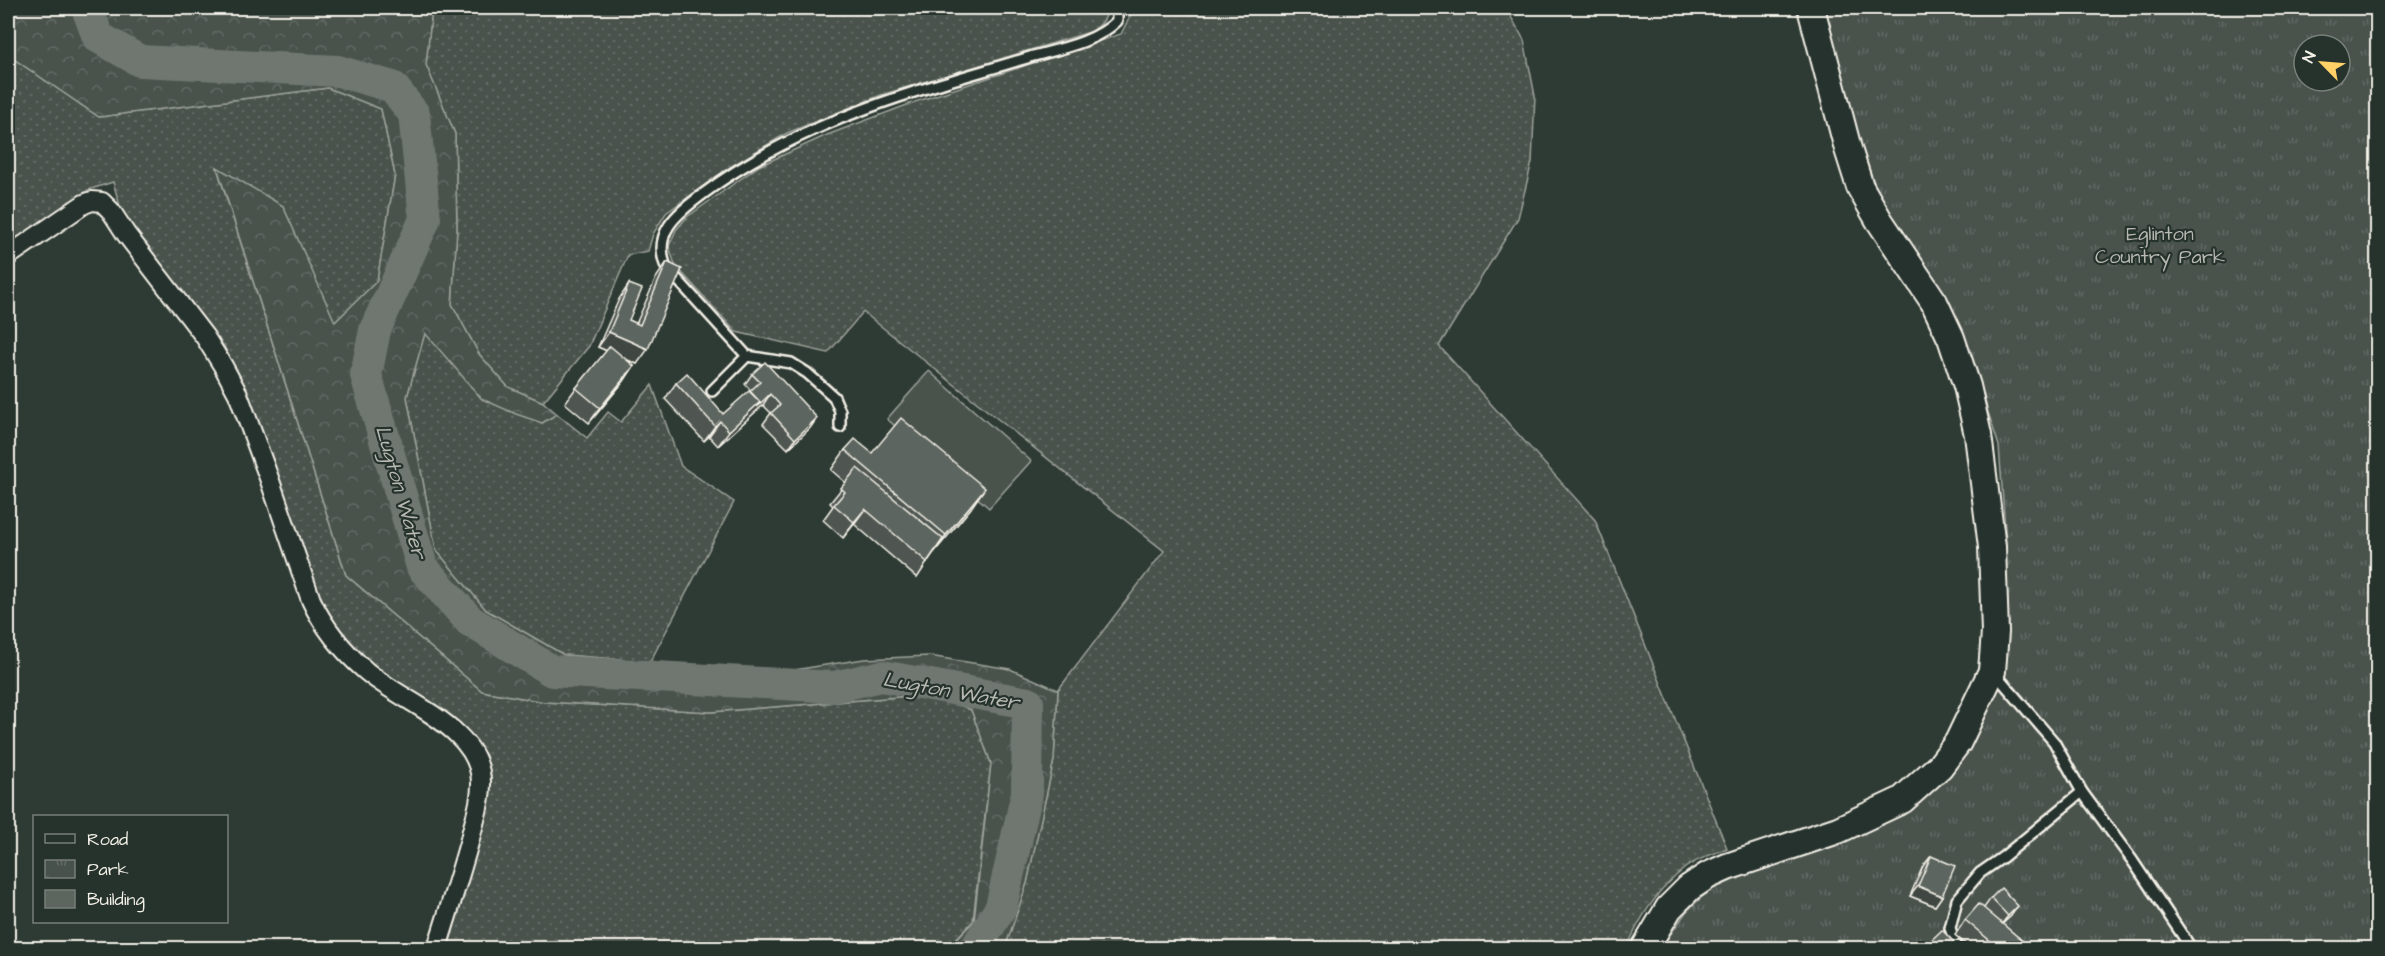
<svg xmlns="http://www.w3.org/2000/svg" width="2385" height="956" font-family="'Architects Daughter',sans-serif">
<defs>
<pattern id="grass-dots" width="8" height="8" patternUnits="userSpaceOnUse" patternTransform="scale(1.5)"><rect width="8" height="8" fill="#48524c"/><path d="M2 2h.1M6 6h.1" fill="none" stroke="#636b66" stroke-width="1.8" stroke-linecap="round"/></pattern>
<pattern id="forest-crowns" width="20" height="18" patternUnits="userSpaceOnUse" patternTransform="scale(1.5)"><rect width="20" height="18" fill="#48524c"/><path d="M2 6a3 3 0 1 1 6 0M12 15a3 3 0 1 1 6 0" fill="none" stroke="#636b66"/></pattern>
<pattern id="park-tufts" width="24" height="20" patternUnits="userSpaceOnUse" patternTransform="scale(1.5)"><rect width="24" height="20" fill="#48524c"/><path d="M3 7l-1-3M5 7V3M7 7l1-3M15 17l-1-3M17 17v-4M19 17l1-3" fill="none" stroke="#636b66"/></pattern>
</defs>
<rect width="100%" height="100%" fill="#2e3b34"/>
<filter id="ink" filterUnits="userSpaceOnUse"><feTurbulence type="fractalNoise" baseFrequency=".0167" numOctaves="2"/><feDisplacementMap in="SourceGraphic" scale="12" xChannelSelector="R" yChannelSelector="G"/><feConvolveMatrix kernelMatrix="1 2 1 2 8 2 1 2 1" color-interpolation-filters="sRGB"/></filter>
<g filter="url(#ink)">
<g fill="url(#grass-dots)" stroke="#9ea29a" stroke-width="1.5">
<path d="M432 8H1107C1108 18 1100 25 1093 31L881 95 787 133 730 167 666 213 653 234 648 251 628 255 589 346 543 402 508 387 479 354 452 304 457 229 455 134 426 65Z"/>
<path d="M1128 8H1506L1524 40 1535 96 1532 162 1518 218 1439 346 1595 520 1727 848C1714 854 1696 859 1685 868 1659 889 1639 918 1627 948H1005L1027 883 1054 760 1058 690 1164 551 863 312 828 353 736 332 675 265 669 246 676 230 687 217 759 166 827 135 915 102 1121 34 1131 14Z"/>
<path d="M8 55 99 117 328 88 381 109 395 175 377 281 334 323 283 206 217 168 346 575 482 691 545 702 711 712 935 694 971 710 991 763 973 921 947 948H446L483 818 491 780 486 755 469 734 442 712 359 655 318 602 249 397 224 346 122 213 113 182 88 190 8 245Z"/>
<path d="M425 332 482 399 542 423 557 414 587 438 608 412 621 422 652 385 681 466 734 502 650 662 564 655 486 610 436 550 407 397Z"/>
</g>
<path fill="url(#forest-crowns)" stroke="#9ea29a" stroke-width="1.5" d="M8 8H432L426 65 455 134 457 229 452 304 479 354 508 387 543 402 557 414 542 423 516 414 482 399 425 333 407 397 436 550 486 610 564 655 781 672 864 659 929 656 1010 669 1058 690 1054 760 1027 883 1005 948H948L974 921 991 763 971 710 935 694 711 712 545 702 482 691 346 575 217 167 283 206 335 322 377 281 395 175 381 109 328 88 99 117 8 55Z"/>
<path fill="url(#park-tufts)" stroke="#9ea29a" stroke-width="1.5" fill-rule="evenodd" d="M1823 8H2377V948H1661L1686 912 1702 897 1727 879 1801 856 1862 833 1921 800 1947 775 1990 705 2007 657 2006 542 1999 446 1970 356 1876 188 1852 119ZM2304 45H2340V81H2304Z"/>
<path fill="#48524c" stroke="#9ea29a" stroke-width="1.5" d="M929 371 1031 461 989 508 887 419Z"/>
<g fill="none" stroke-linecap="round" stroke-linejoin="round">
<path stroke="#6f7770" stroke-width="32" d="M87 8 98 37 140 61 338 71 393 87 414 114 425 219 375 330 366 375 422 567 470 621 552 671 834 687 882 676 1028 703 1027 793 1001 907 976 948"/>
<defs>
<g id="lane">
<path d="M747 356 666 267C652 232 677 214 703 194 772 142 852 111 933 86 965 76 998 67 1030 57 1059 49 1095 43 1117 21V8"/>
<path d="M712 391 747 356 791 363 807 373 834 397 840 411V427"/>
<path d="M1994 672 2054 742 2082 792 2132 860 2191 948"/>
<path d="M1957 948 1950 928 1957 900 1980 873 2003 857 2082 792"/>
</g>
<path id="street" d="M8 256 84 204 92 201 102 202 111 211 126 234 205 337 223 366 238 394 269 478 311 600C324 628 343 651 366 671 403 703 483 728 481 785 481 804 474 821 470 839 460 876 448 912 437 948"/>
<path id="secondary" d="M1645 948 1669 908 1689 888 1707 876 1727 867 1838 830 1902 800 1940 766 1958 742 1992 671 1995 632 1992 547 1978 435 1967 386 1951 338 1934 302 1879 220 1860 187 1848 149 1811 8"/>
</defs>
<use href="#lane" stroke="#f4f1e8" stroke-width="14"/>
<use href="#street" stroke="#f4f1e8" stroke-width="22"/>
<use href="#secondary" stroke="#f4f1e8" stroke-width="30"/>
<path stroke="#f4f1e8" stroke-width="3" stroke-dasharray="6 4.5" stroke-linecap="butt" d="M8 815 9 817"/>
<use href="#lane" stroke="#26332d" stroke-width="9"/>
<use href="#street" stroke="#26332d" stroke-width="18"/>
<use href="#secondary" stroke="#26332d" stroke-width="26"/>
</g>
<g fill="#4f5751" stroke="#f4f1e8" stroke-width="1.5">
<path d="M667 262 637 364 625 359 634 366 624 381 589 423 565 403 576 388 607 351 598 347 619 299 629 284V320L636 324 656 278Z"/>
<path d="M752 374 817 418 810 428 788 449 763 424 771 413 763 405 718 446 709 436 704 441 665 399 676 383 723 414 751 391 745 384Z"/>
<path d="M845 450 971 508 934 552 917 578 854 524 843 538 823 520 833 506 830 503 846 483 831 470Z"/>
<path d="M1931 856 1942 896 1935 906 1910 896 1923 866Z"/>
<path d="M1991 898 2011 916 2002 924 2031 948H1970L1955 935 1965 920 1984 908Z"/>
</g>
<g fill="#404742" stroke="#f4f1e8" stroke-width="1.5">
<path d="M609 332 648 349 637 364 598 347Z"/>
<path d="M634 366 624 381 589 423 600 408Z"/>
<path d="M770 394 763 405 718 446 729 431 760 402Z"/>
<path d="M817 418 810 428 788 449 795 439Z"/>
<path d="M720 421 709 436 704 441 715 426Z"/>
<path d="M985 488 971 508 932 555 946 535Z"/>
<path d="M865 509 854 524 843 538 854 522Z"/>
<path d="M1918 886 1942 896 1935 906 1910 896Z"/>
<path d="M2018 906 2011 916 2000 926 2008 916Z"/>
</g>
<g fill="#5c655e" stroke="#f4f1e8" stroke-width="1.5">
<path d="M667 262 682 269 648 349 609 332 629 284 642 289 629 320 640 325Z"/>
<path d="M610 346 634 366 600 408 576 388Z"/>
<path d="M765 362 817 418 795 439 771 413 780 405 770 394 757 407 760 402 750 391 760 382 752 374Z"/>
<path d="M687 373 723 414 749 391 760 402 729 431 720 421 715 426 676 383Z"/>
<path d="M901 418 985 488 946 535 845 450 855 439 872 453Z"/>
<path d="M857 468 943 539 927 562 865 509 854 522 834 505 845 492 841 488Z"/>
<path d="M1931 856 1955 866 1942 896 1918 886Z"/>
<path d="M2001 888 2018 906 2008 916 1991 898Z"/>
<path d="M1979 904 2031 948H1999L1965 920Z"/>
<path d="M1942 930 1954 942 1948 948H1923Z"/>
</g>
</g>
<g text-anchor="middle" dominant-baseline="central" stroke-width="4.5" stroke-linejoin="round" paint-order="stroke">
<g font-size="20" fill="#b8b9b1" stroke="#26332d">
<text x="2160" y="234">Eglinton<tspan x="2160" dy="23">Country Park</tspan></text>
</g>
<g font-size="21" font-style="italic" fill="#b8bab2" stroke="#26332d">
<text transform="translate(401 492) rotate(74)">Lugton Water</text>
<text transform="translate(951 691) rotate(10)">Lugton Water</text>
</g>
</g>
<rect width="2385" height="956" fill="none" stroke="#26332d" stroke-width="30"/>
<rect x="15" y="15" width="2355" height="926" fill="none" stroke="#f4f1e8" stroke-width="2" filter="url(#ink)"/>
<rect x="33" y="815" width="195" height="108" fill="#26332d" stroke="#787f78" stroke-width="1.5"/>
<rect x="45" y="834" width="30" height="9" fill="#26332d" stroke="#787f78" stroke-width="1.5"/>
<text x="87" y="845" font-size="18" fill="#f4f1e8">Road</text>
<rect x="45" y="860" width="30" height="18" fill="url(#park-tufts)" stroke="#787f78" stroke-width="1.5"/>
<text x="87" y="875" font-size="18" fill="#f4f1e8">Park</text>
<rect x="45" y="890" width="30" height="18" fill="#5c655e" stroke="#787f78" stroke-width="1.5"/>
<text x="87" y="905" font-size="18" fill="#f4f1e8">Building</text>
<g transform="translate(2322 63) rotate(295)"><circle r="28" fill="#26332d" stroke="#787f78" stroke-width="1.5"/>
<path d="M0-4.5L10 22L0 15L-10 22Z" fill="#ffd166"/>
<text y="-9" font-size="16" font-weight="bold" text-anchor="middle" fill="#f4f1e8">N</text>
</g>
</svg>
